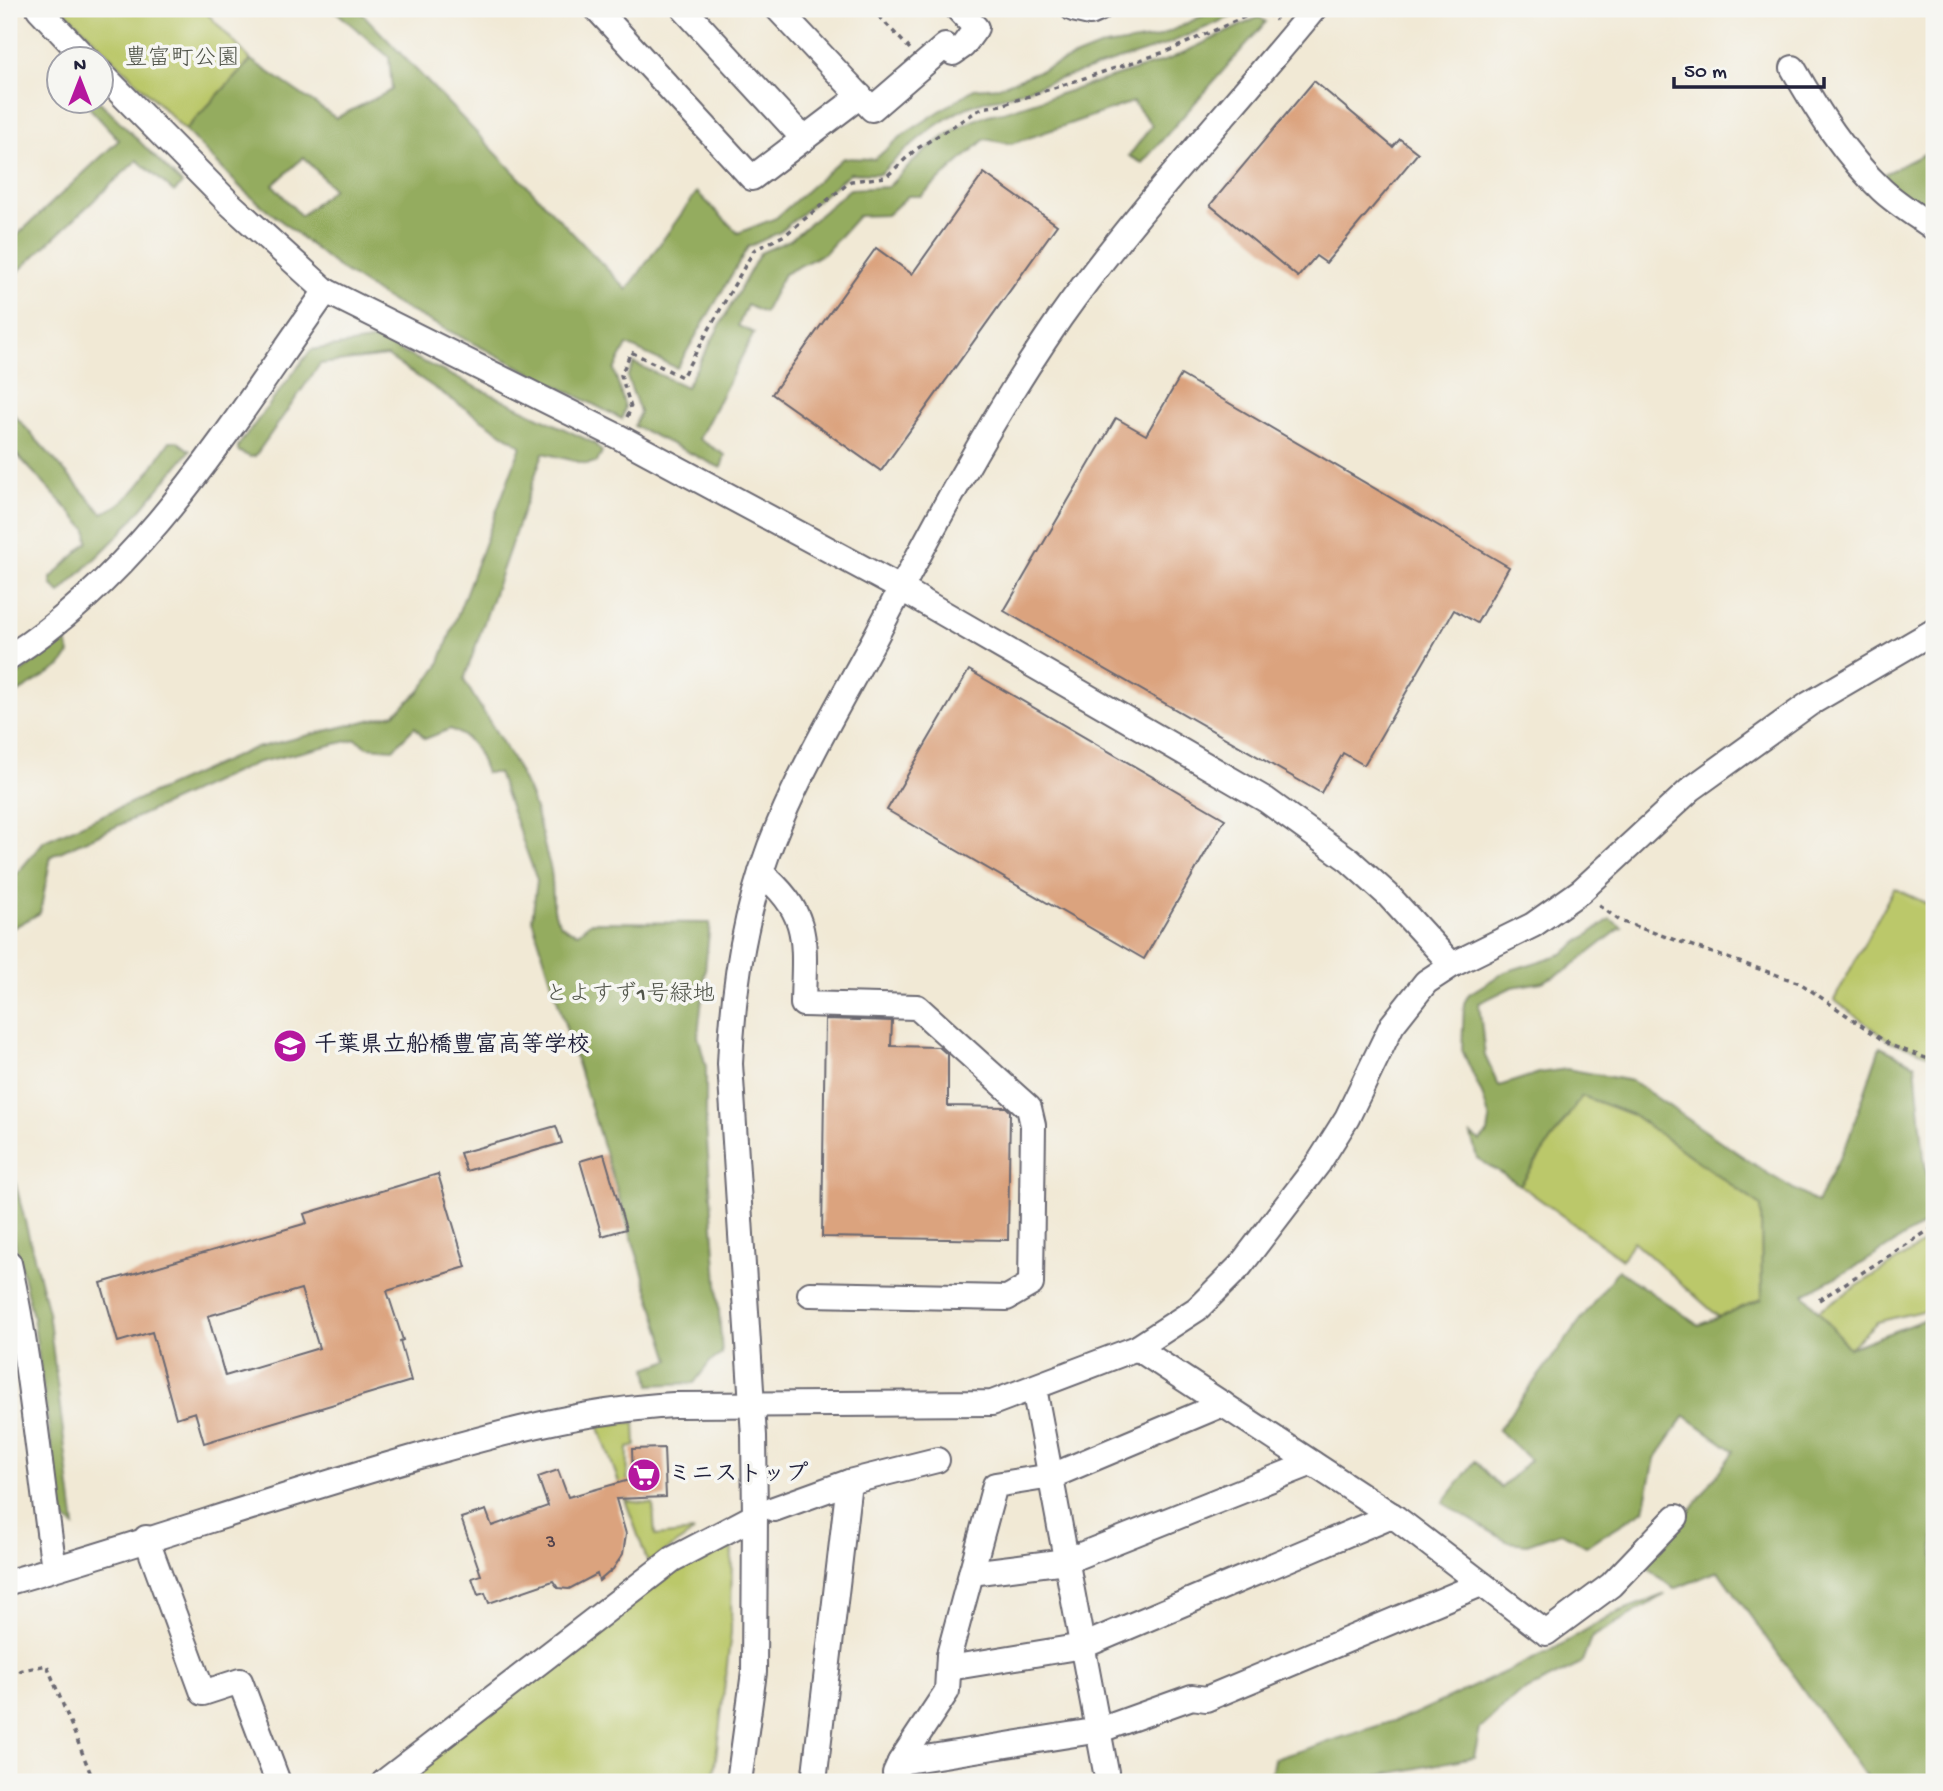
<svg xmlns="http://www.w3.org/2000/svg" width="1943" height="1791" font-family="'Gochi Hand','Klee One',sans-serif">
<rect width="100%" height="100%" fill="#f6f6f2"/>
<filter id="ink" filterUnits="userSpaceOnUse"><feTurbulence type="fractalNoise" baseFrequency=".0143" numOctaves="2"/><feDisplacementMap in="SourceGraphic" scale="14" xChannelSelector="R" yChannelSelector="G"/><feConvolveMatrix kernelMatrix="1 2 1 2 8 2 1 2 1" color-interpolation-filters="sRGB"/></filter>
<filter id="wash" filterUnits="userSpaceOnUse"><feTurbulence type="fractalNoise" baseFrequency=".00686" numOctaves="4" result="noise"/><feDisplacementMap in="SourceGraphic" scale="28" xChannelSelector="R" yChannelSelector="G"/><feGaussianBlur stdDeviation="1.57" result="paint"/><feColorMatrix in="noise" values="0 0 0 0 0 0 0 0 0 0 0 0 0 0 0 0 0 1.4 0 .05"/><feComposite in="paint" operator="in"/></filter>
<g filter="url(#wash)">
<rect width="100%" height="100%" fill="#f1e9d5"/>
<g fill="#bbc86a" stroke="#6e7552" stroke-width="2">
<path d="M63 9H203L251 60 185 130Z"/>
<path d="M1894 888 1934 907V1056L1890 1041 1834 1000Z"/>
<path d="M1582 1096 1633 1115 1761 1206 1762 1299 1719 1317 1633 1241 1622 1259 1520 1185Z"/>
<path d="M1934 1237V1308L1877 1322 1849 1348 1818 1311Z"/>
<path d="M635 1422 636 1446 628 1448 627 1501 653 1504 655 1536 694 1532 648 1563 598 1425Z"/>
<path d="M732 1539 731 1632 713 1782H417L410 1772 677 1568Z"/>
</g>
<g fill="#94ac5e" stroke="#5b674c" stroke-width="2" fill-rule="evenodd">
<path d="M333 9H358L627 290 697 192 738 233 776 218 843 158 875 159 903 135 974 89 999 87 1099 47 1156 38 1217 9H1249L1165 45 1000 98C955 103 912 143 880 174L850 173 780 232 748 247 677 368 627 345 614 370 625 407 622 419 390 301 339 268 243 190 185 130 251 60 336 118 392 90 389 57ZM304 157 333 189 301 216 273 185Z"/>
<path d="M1259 17 1266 22 1142 163 1129 156 1152 125 1133 102 1011 144 985 139 921 196H908L887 215 858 216 825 253 784 274 764 313 747 305 738 326 754 333 699 439 725 455 721 468 634 426 640 412 627 377 634 363 686 387 760 253 790 240 850 189 888 187C918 155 958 118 1003 112L1170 59Z"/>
<path d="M84 102H100L182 184 174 192 137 160 9 280V243L119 140Z"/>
<path d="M1934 149V223L1876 178Z"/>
<path d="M377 340 594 443 602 452 597 462 587 464 543 453 464 680C484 715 510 750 527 788 538 811 542 841 550 866 557 893 543 925 578 933L591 922 710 923 698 1036 706 1067V1126L722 1354 710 1362 694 1383 650 1385 647 1368 670 1360 532 919 537 880 498 773H486C478 751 473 738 450 729L425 739 415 727 393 749 367 747 356 739 256 763 51 856 40 913 9 930V883L44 841 252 749 394 714 419 692 438 667 521 446 387 356 320 364 255 456 250 457 238 451V446L311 350Z"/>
<path d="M9 409 102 513C133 503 152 466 170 441H177L190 451 121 533 60 593 51 584V578L88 542 87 530 9 446Z"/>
<path d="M65 639 70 653 61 666 9 698V681Z"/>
<path d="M1610 919 1622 927 1567 970 1542 982 1512 987 1479 1003 1485 1056 1499 1086 1539 1073 1567 1069 1632 1081 1767 1173 1817 1203 1849 1138 1880 1047 1915 1064 1924 1157 1934 1218 1863 1263 1804 1294 1849 1348 1934 1316V1782H1870L1718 1571 1674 1589 1643 1564 1679 1526 1734 1451 1685 1416 1655 1459 1644 1510 1586 1546 1561 1532 1527 1544 1508 1542 1443 1503 1475 1461 1501 1488 1530 1460 1498 1430 1618 1270 1699 1325 1762 1299 1761 1206 1633 1115 1582 1096 1520 1185 1477 1158 1471 1135 1480 1141 1488 1133 1490 1120 1482 1094 1462 1050 1464 1003 1469 994 1505 972 1562 954Z"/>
<path d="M9 1158 48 1312 75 1527 61 1516 33 1317 9 1218Z"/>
<path d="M1666 1594 1591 1638 1581 1664 1517 1695 1480 1729 1474 1757 1366 1778 1362 1782H1261L1270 1779 1274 1759 1412 1715 1550 1651 1613 1614Z"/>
</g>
<g id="blocks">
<g fill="#dba37e" fill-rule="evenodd">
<path d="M1314 81 1393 147 1400 139 1418 153 1326 263 1316 256 1298 277 1210 205Z"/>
<path d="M984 173 1057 225 881 471 772 394 876 248 912 274Z"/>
<path d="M1181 375 1509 567 1477 623 1454 610 1364 765 1343 753 1321 793 1004 611 1116 418 1146 435Z"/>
<path d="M969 670 1225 819 1144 959 887 810Z"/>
<path d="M825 1019 892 1021 891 1046 939 1047 948 1055V1106L1006 1107 1010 1111 1008 1240 822 1237Z"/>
<path d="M556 1126 562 1143 466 1171 460 1153Z"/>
<path d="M604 1154 626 1229 602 1236 580 1161Z"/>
<path d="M438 1174 466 1267 387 1291 403 1340 400 1341 411 1381 204 1443 195 1412 176 1418 152 1332 118 1342 101 1283 307 1223 304 1214ZM301 1289 319 1348 225 1376 208 1316Z"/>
<path d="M664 1448 666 1497 616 1499 626 1534 623 1554 613 1569 599 1581 597 1574 569 1589 558 1588 553 1581 489 1603 485 1593 478 1595 472 1578 481 1575 461 1518 486 1510 492 1526 548 1506 538 1477 558 1470 568 1497 633 1479 632 1449Z"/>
</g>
</g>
</g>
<g filter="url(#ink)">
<use href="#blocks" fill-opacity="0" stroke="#6a6871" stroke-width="2"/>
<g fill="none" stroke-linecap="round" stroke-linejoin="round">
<defs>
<g id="minor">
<path d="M39 9 87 60"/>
<path d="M597 9 752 178 860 96"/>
<path d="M684 9 804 139"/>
<path d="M778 9 872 109 945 46 953 53 963 46 976 28 958 9"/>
<path d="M1073 9 1090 13 1099 9"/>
<path d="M1793 68C1818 112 1845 155 1882 190 1897 204 1917 216 1934 228"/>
<path d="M102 74 229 203 326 291 619 437 900 588 1266 800 1349 860 1388 895 1452 965"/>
<path d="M9 657C146 570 234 420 326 291"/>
<path d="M761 873C812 914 804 944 803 1004L917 1007 1029 1108 1033 1125 1031 1284 1007 1298 810 1294"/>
<path d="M9 1263C31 1364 39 1466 54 1568"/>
<path d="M1137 1348 1396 1518 1546 1633 1611 1585 1676 1517"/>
<path d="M1034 1388 1106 1772"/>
<path d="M774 1509 849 1482 937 1460"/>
<path d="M146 1538 203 1693 240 1681 278 1782"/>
<path d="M971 1573 1066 1561 1312 1463"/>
<path d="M9 1582C143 1544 275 1497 409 1459 497 1434 582 1410 674 1405L992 1403 1137 1348 1197 1309 1240 1266 1318 1164 1347 1118 1392 1025 1426 982 1452 965 1533 925 1581 891 1691 789 1809 704 1934 631"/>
<path d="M949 1668 1083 1646 1392 1515"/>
<path d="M900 1762 1100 1730 1192 1697 1206 1699 1481 1584"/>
<path d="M384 1782 673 1559 755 1516"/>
<path d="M739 1782 754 1672 755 1516 754 1436 730 1064C733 982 746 900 779 824 806 760 842 699 875 638 932 529 990 419 1060 318 1137 209 1230 112 1314 9"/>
<path d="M814 1782 849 1482"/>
<path d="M896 1782 895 1773 900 1762 947 1691 949 1655 995 1485 1052 1476 1223 1404"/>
</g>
</defs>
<use href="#minor" stroke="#6a6871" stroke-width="28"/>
<g stroke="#6a6871" stroke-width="3.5" stroke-dasharray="5 5" stroke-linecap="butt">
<path d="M872 9 911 50"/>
<path d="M627 417 631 408 621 375 631 352 682 377 754 250 785 235 851 181 886 177 915 150 982 108 1001 105 1168 51 1262 9 1276 20"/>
<path d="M1599 905 1620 921 1800 983 1890 1045 1934 1061"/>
<path d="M1819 1300 1934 1227"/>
<path d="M9 1673 47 1665 94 1782"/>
</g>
<use href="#minor" stroke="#fff" stroke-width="24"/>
</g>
</g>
<defs>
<symbol id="school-disc" viewBox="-11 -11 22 22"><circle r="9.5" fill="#b5179e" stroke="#f6f6f2"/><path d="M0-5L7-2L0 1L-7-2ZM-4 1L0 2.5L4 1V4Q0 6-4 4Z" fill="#fff"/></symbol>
<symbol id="supermarket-disc" viewBox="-11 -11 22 22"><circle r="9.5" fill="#b5179e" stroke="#f6f6f2"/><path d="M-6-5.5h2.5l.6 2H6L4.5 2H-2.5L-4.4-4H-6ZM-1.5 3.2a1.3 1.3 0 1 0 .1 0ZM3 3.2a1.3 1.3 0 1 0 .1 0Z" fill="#fff"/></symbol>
</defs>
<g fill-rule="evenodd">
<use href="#school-disc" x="271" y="1027" width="38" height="38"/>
<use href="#supermarket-disc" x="625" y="1456" width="38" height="38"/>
</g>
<g text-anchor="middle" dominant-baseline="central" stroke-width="7" stroke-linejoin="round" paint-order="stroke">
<g font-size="19" fill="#50424c">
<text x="551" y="1543">3</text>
</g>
<g font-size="23" fill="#505449" stroke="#f6f6f2">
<text x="182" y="59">豊富町公園</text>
<text x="630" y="995">とよすず1号緑地</text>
</g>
<g font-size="23" font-weight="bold" fill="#22223b" stroke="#f6f6f2" text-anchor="start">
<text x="314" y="1046">千葉県立船橋豊富高等学校</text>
<text x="668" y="1475">ミニストップ</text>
</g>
</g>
<rect width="1943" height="1791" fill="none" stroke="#f6f6f2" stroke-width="35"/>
<g transform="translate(80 80)"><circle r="33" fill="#f6f6f2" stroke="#a1a1a9" stroke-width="2"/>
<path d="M0-5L12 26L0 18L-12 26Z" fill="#b5179e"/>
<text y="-10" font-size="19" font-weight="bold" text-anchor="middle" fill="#22223b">N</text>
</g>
<path d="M1674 77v10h150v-10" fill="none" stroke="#22223b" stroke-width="3.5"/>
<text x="1684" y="77" font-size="21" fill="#22223b" stroke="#f6f6f2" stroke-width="5" paint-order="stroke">50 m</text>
</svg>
